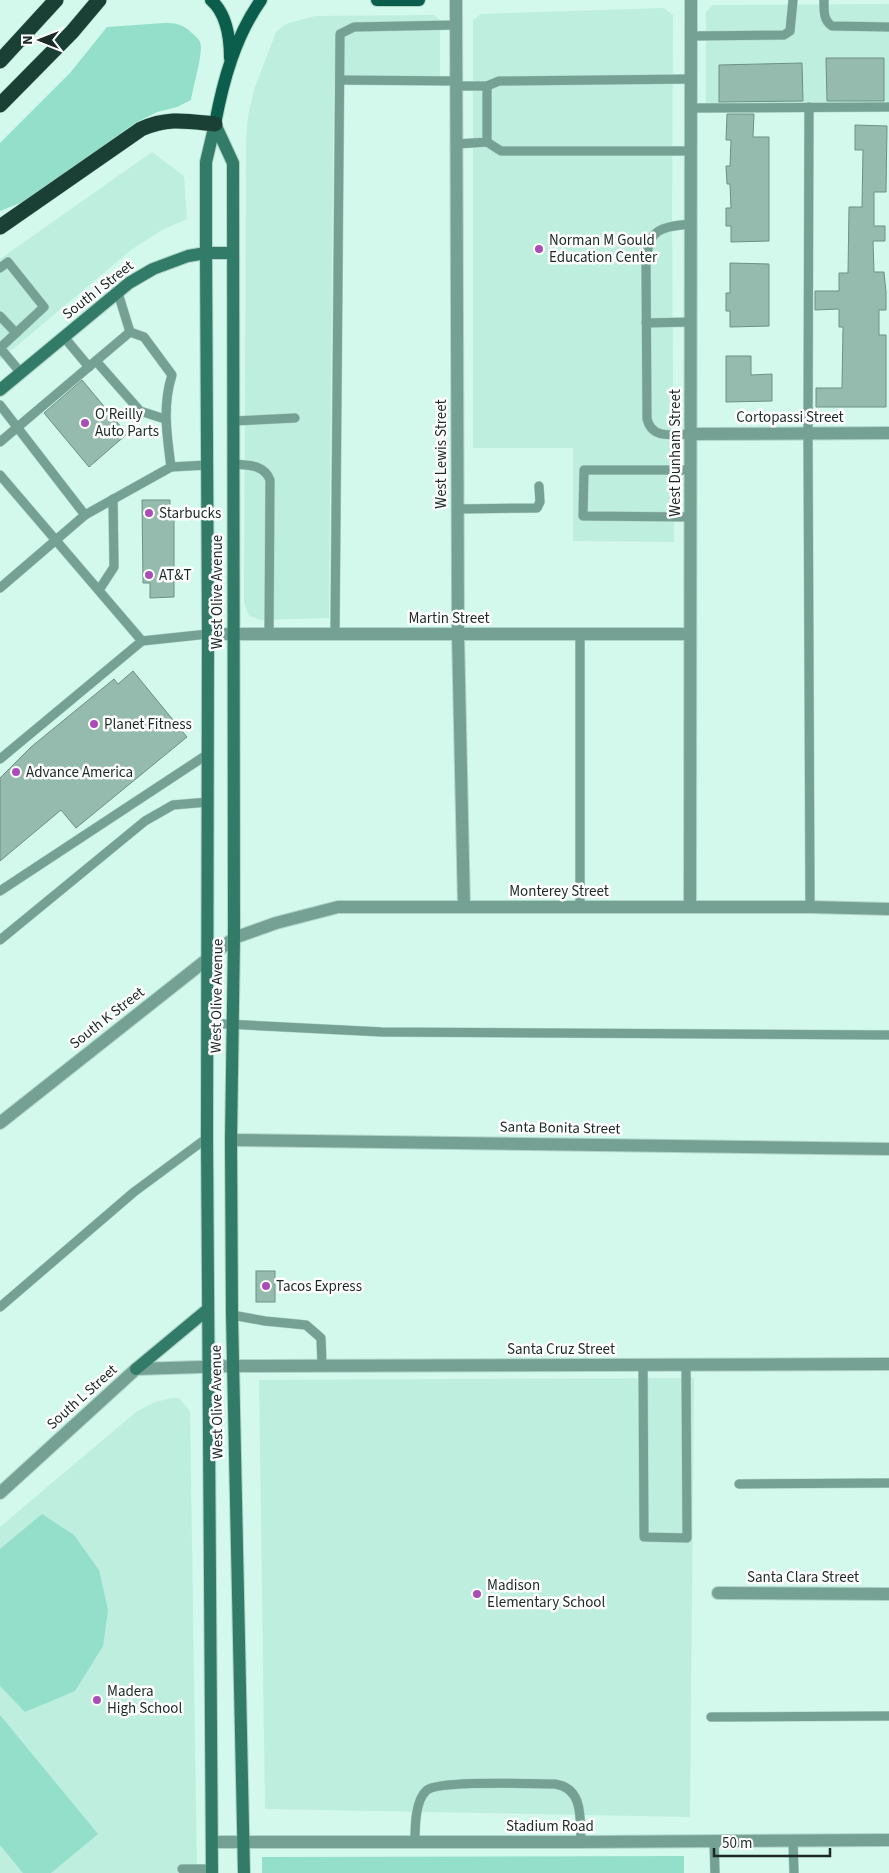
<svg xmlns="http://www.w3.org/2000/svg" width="889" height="1873" font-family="'Source Sans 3',sans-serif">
<rect width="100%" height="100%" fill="#d2f9ec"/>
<g fill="#beeede">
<path d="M889 4V103H706V12L713 5Z"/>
<path d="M664 8 673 15 672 217 674 542 573 541V448H473V20L481 14Z"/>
<path d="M434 15 440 20V76L334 77 329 618 261 620 249 616 244 603 246 140 248 116 254 90 276 32 286 24 315 16Z"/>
<path d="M152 152 184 176 187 219 162 230 131 250 0 360V259Z"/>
<path d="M694 1378 690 1817 265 1809 259 1380Z"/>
<path d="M172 1398H179L190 1411 197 1873H0V1527L136 1412 155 1402Z"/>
</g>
<g fill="#93dfc9">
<path d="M164 23C176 23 183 24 192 33 194 35 199 39 200 42 204 51 193 87 191 100L177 107 157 112 135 123 28 200 0 211V143L70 73 107 27Z"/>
<path d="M42 1514 74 1535 99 1570 108 1610 103 1646 75 1691 25 1712 0 1686V1549Z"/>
<path d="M0 1715 98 1834 51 1873H23L0 1845Z"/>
<path d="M684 1856V1873H262V1857Z"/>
</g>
<g fill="#95bbaf" stroke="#6c9085">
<path d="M826 58H884V101H827Z"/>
<path d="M802 63 803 101 719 102V65Z"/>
<path d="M727 114H754L753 137H769V241L731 242V226H726V208H731L730 184H727L726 166H730L731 140H726Z"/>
<path d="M855 125 887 126 886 192H874V226H885V241H873L874 272H884L886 292V310H879V335H886V407H816V388H842L843 327H839V309L815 310V291H839V273H848L849 207H862L863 150H855Z"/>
<path d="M730 263 769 264V326L730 327V311H726V293H730Z"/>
<path d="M726 356H751V375L772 374V401L726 402Z"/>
<path d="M82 380 127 434 89 467 44 413Z"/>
<path d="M142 500H170V517H174V597L150 598V583H143Z"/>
<path d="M133 671 187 737 76 828 61 810 0 861V778L31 747 114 679 118 684Z"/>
<rect x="256" y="1271" width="19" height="31"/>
</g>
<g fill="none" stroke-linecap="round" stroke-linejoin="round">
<defs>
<g id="lane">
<path d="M824 0C824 10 823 20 832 26L889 27"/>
<path d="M691 36 784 35 790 31 793 0"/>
<path d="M340 80 457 81"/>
<path d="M457 86H487V142L457 144"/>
<path d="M487 86 499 81 691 79"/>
<path d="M809 107 808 433 810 907"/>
<path d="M691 108 889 107"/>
<path d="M487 142 501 151H691"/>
<path d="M0 268 8 262 44 307 0 348"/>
<path d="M118 293 130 332"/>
<path d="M0 316 16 333"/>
<path d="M646 323 691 322"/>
<path d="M130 332 144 337 172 375C162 406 167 435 171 467"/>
<path d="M64 337 89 367"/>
<path d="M0 348 21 373"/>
<path d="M96 361 140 411 165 419"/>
<path d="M0 405 85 515"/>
<path d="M233 421 295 418"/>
<path d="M691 434C673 434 652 440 647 419L646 264C648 229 659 227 691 224"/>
<path d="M0 442 130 332"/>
<path d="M232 464C247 465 264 464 270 480L269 634"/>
<path d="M691 470H584L583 516 691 517"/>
<path d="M0 475 142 641"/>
<path d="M458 509 537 508 540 502 539 486"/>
<path d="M0 588 85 515 171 467 207 465"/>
<path d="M99 590 114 567 113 499"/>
<path d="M335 634 340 34 354 27 456 25"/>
<path d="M580 634V907"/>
<path d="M0 759 142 641 208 634"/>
<path d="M0 891 208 754"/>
<path d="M0 940 145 821 173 805 208 802"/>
<path d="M207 1023 382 1032 889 1035"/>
<path d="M0 1307 134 1192 207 1138"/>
<path d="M232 1315 265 1321 306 1325 321 1338 322 1365"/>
<path d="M643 1365 644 1537 687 1538 686 1365"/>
<path d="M739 1484 889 1483"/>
<path d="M711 1717 889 1716"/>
<path d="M714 1840 715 1873"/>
<path d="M793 1840 794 1873"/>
<path d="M415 1842C415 1827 415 1800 427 1790 440 1780 534 1784 555 1784 584 1788 580 1820 581 1842"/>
<path d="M182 1869H212"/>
</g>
<g id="street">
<path d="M456 0 458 635 464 907"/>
<path d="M691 434 889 433"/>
<path d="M208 634H690"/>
<path d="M690 907 691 0"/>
<path d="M0 1123 234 938 276 923 338 907H810L889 909"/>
<path d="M231 1140 889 1149"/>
<path d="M0 1493 136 1369 232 1366 889 1364"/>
<path d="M718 1593 889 1594"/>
<path d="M212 1842H581L889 1840"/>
</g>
<g id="secondary">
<path d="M215 124 233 163 234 938 231 1140 232 1315 244 1873"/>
<path d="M0 390 129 283 153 269 188 256 206 253H233"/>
<path d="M136 1369 207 1310"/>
<path d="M212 1873 207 1138 208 634 206 253V162L215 124"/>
</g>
<g id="primary">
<path d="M211 0C227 14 230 38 230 58"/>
<path d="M377 0H419"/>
<path d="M215 124C223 81 235 37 261 0"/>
</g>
<g id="highway">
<path d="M0 61 56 0"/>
<path d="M0 105 72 32 99 0"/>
<path d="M0 227 141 129C168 117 186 121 215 124"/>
</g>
</defs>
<use href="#lane" stroke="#b1d4c8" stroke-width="10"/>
<use href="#street" stroke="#b1d4c8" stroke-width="14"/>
<use href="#secondary" stroke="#b1d4c8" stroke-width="14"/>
<use href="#primary" stroke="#b1d4c8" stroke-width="14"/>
<use href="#highway" stroke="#b1d4c8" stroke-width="16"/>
<use href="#lane" stroke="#75a194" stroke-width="9"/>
<use href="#street" stroke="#75a194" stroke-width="12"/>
<use href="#secondary" stroke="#337b69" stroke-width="12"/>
<use href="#primary" stroke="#0b5d4c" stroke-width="12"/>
<use href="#highway" stroke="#1a3f35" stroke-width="15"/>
</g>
<g fill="#ab4db6" stroke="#fff" stroke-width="2">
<circle cx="539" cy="249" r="5"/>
<circle cx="85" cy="423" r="5"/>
<circle cx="149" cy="513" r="5"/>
<circle cx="149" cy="575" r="5"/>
<circle cx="94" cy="724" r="5"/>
<circle cx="16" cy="772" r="5"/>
<circle cx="266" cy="1286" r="5"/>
<circle cx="477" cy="1594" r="5"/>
<circle cx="97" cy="1700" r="5"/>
</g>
<g text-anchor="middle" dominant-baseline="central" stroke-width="5" stroke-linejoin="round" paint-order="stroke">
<g font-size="15" fill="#1b2a26" stroke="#fff" text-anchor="start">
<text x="549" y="240">Norman M Gould<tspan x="549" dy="17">Education Center</tspan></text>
<text x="95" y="414">O'Reilly<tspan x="95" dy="17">Auto Parts</tspan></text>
<text x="159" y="513">Starbucks</text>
<text x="159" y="575">AT&amp;T</text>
<text x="104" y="724">Planet Fitness</text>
<text x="26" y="772">Advance America</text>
<text x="276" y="1286">Tacos Express</text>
<text x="487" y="1585">Madison<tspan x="487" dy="17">Elementary School</tspan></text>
<text x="107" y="1691">Madera<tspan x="107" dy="17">High School</tspan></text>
</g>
<g font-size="15" fill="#1b2a26" stroke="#fff">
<text transform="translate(98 290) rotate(-38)">South I Street</text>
<text x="790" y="417">Cortopassi Street</text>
<text transform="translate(675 453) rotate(-90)">West Dunham Street</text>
<text transform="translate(441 454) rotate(-90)">West Lewis Street</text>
<text transform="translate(217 592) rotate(-90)">West Olive Avenue</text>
<text x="449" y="618">Martin Street</text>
<text x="559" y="891">Monterey Street</text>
<text transform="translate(217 996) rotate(-89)">West Olive Avenue</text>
<text transform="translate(107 1018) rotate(-38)">South K Street</text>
<text transform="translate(560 1128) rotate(1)">Santa Bonita Street</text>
<text x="561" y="1349">Santa Cruz Street</text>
<text transform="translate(82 1397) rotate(-42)">South L Street</text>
<text transform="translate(217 1402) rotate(-91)">West Olive Avenue</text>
<text x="803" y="1577">Santa Clara Street</text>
<text x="550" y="1826">Stadium Road</text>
</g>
</g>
<g transform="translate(40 40) rotate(270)" stroke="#ffffff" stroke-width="4" paint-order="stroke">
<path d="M0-4L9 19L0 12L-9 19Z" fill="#1b2a26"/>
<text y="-8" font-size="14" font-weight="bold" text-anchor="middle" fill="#1b2a26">N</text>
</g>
<path d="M714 1848v8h116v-8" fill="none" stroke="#1b2a26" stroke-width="2.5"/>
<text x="722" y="1848" font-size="15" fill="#1b2a26" stroke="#ffffff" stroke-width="4" paint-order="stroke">50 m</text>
</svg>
